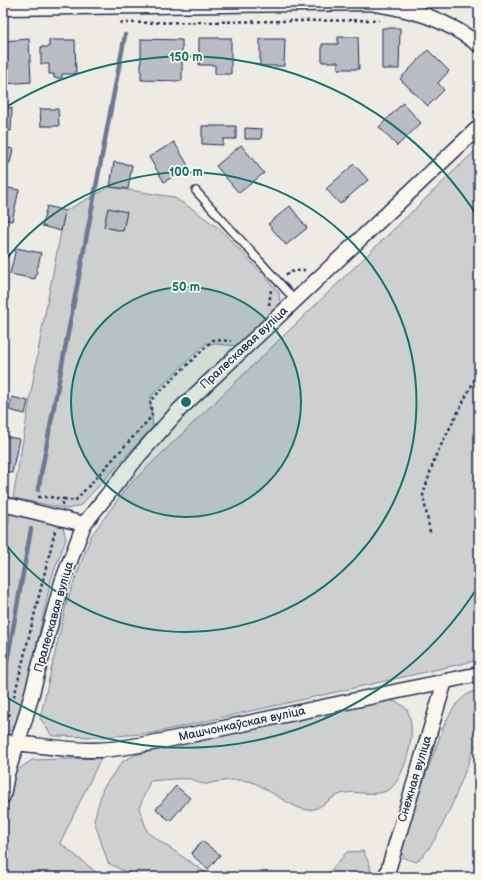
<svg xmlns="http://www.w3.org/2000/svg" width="482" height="880" font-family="'Balsamiq Sans',sans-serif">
<rect width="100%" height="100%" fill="#eeebe4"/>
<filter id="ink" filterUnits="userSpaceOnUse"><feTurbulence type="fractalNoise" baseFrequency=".025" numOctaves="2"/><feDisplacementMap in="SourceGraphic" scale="8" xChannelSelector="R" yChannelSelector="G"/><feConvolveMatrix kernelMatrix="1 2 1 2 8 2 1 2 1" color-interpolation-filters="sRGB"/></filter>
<g filter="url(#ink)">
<g fill="#cecfcf" stroke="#747f96">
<path d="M479 147V660L153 733 103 737 52 736 40 718 67 601 91 536 127 487Z"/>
<path d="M110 187 173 197 194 210 221 230 269 281 279 293 280 304 237 346 206 343 150 397 153 427 81 505 68 509 13 498 42 329 65 211Z"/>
<path d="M10 513 47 520 63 527 66 539 51 580 22 711 13 729 3 735V555Z"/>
<path d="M479 689V742L473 751C461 780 440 845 416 862L404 858 402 852 407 826 443 728C452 709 459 696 479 689Z"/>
<path d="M388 700C404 703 410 709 411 726 413 743 404 776 391 788 388 791 382 793 377 793 365 795 354 790 341 794 330 797 322 809 309 810 295 811 268 788 252 782 240 779 228 780 216 782 212 782 208 785 204 784 199 784 195 780 190 779 177 778 163 780 150 781L139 808 148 833 212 877H136L108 863 94 820 103 788 122 762 135 755Z"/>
<path d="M101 758 60 843 102 877H3V817L9 789 16 771 32 760Z"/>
<path d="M363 851 370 865 371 877H325L347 852Z"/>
</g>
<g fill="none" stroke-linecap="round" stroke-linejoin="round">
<g stroke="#6d7892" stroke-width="4.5">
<path d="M38 490 125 35"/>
<path d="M3 684 31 529"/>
</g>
</g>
<g fill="#b9bcc3" stroke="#1b2f5e">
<path d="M382 28H400L399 69H382Z"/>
<path d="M338 37H358L359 69H338V62H322V44H338Z"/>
<path d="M199 38H231V74H215V65H199Z"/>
<path d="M29 39 31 82 3 84V41Z"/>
<path d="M141 39 182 40V81L141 80Z"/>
<path d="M260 39H285L284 66H260Z"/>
<path d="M49 40H75L76 74H62V78H54V74H49V64H41V47H49Z"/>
<path d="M428 50 449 71 438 83 444 90 428 106 400 79Z"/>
<path d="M403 103 421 123 397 146 379 127Z"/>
<path d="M3 107 12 108 11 131 3 130Z"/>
<path d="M40 109H58L59 126H41Z"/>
<path d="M202 126H236V139H223V145L202 144Z"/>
<path d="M245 128 262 129 261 139H245Z"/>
<path d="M174 142 189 167 164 182 149 157Z"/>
<path d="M241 145 264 173 239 193 216 166Z"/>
<path d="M3 147 13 149 10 163 3 162Z"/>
<path d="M114 162 132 165 128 189 110 187Z"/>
<path d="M354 164 368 180 340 204 326 189Z"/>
<path d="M3 187 19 190 12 221 3 219Z"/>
<path d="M47 206 65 211 61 231 42 226Z"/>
<path d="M290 206 307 228 286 245 268 224Z"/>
<path d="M108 208 127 212 123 231 104 227Z"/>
<path d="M16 248 41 253 35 279 10 274Z"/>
<path d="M12 397 28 401 25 414 9 410Z"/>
<path d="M3 436 19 439 12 473 3 471Z"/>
<path d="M176 786 190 798 170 821 156 809Z"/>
<path d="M202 841 220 855 208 869 191 854Z"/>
</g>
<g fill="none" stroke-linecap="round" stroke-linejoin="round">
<defs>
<path id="service" d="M196 191 295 300"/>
<g id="minor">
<path d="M3 8 370 3C413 10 443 17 479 45"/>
<path d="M3 504 84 524"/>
<path d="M3 742C35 744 66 751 98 750 119 749 141 745 162 741L479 674"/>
<path d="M3 796 7 774 25 719 62 582 84 524 141 453 180 409 479 127"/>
<path d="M386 877 445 681"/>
</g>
</defs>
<use href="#service" stroke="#1b2f5e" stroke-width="10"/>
<use href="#minor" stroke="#1b2f5e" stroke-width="17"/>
<g stroke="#1b2f5e" stroke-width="2.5" stroke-dasharray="3 3" stroke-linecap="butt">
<path d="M120 23 379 20"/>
<path d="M474 113 479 108"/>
<path d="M286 275 289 272 305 270"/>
<path d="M269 305 271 290"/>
<path d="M38 497H49L64 499"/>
<path d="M62 505 64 499 75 501 152 416 150 401 213 340 231 341"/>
<path d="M430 532 423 495 435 457 479 371"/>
<path d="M14 697 55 531"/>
<path d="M3 719 10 714 11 712"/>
</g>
<use href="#service" stroke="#fbf7ec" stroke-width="7"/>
<use href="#minor" stroke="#fbf7ec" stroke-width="14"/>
</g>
</g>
<circle cx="186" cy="402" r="115" fill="#0f766e" fill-opacity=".12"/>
<g fill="none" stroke="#0f766e" stroke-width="2">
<circle cx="186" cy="402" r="115"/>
<path d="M4 262A230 230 0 1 1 4 542"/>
<path d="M479 585A345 345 0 0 1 3 695M3 109A345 345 0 0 1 479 219"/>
</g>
<g text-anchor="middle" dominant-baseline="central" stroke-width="3.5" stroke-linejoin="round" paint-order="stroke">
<g font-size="12" fill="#1b2f5e" stroke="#fbf7ec">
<text transform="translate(244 348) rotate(-43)">Пралескавая вуліца</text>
<text transform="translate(54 617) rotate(-74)">Пралескавая вуліца</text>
<text transform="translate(242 724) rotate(-12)">Машчонкаўская вуліца</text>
<text transform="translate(415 779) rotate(-73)">Снежная вуліца</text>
</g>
</g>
<circle cx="186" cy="402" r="6" fill="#0f766e" stroke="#fbf7ec" stroke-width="2"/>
<g font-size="12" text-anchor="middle" font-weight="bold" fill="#0f766e" stroke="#fbf7ec" stroke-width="3.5" stroke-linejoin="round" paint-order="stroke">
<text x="186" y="61">150 m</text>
<text x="186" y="176">100 m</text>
<text x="186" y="291">50 m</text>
</g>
<rect width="482" height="880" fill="none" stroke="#fbf7ec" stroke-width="16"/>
<rect x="8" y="8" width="466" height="864" fill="none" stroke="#1b2f5e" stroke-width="1.5" filter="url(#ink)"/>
</svg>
